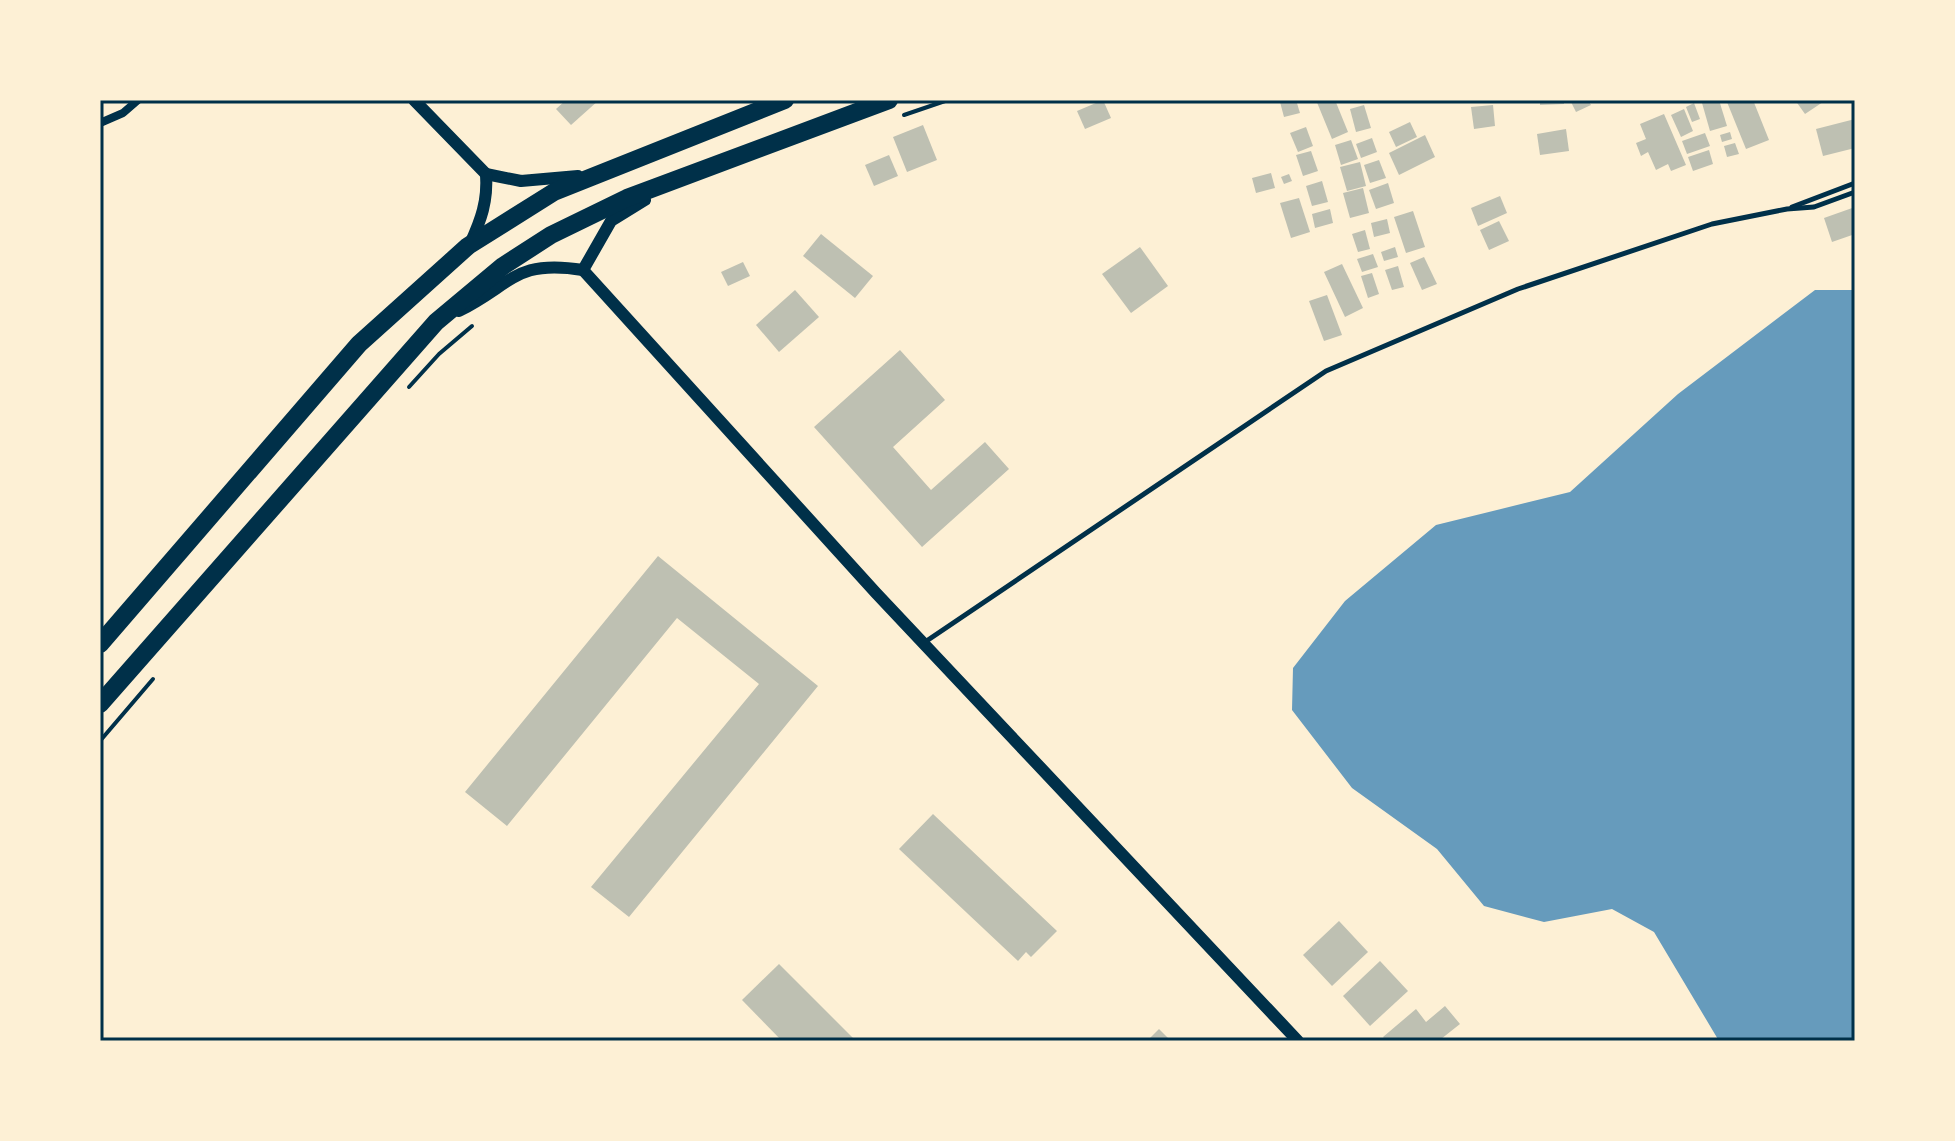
<svg xmlns="http://www.w3.org/2000/svg" width="1955" height="1141" font-family="Cabin,sans-serif">
<rect width="100%" height="100%" fill="#fdf0d5"/>
<path fill="#669bbc" d="M1815 290H1855V1041H1719L1654 932 1612 909 1544 922 1484 906 1437 849 1352 788 1292 710 1293 668 1345 601 1436 525 1570 492 1678 394Z"/>
<g fill="#bec0b2">
<path d="M566 100H599L571 125 556 109Z"/>
<path d="M1103 100 1111 118 1085 129 1077 111Z"/>
<path d="M1287 100H1296L1300 113 1284 117 1280 102Z"/>
<path d="M1316 100H1335L1348 132 1332 139Z"/>
<path d="M1540 100H1564V104L1540 105Z"/>
<path d="M1570 100H1588L1591 105 1576 112Z"/>
<path d="M1713 100H1719L1727 126 1710 131 1702 103Z"/>
<path d="M1732 100H1753L1769 140 1746 149 1727 102Z"/>
<path d="M1795 100H1826L1805 114Z"/>
<path d="M1694 103 1700 119 1692 122 1686 107Z"/>
<path d="M1364 105 1371 128 1356 132 1350 109Z"/>
<path d="M1493 105 1495 126 1474 129 1471 107Z"/>
<path d="M1684 109 1693 131 1681 137 1671 115Z"/>
<path d="M1664 114 1686 165 1671 171 1668 164 1656 170 1648 152 1641 156 1636 143 1646 139 1640 124Z"/>
<path d="M1855 119V148L1823 156 1816 129Z"/>
<path d="M1410 122 1417 137 1396 147 1389 132Z"/>
<path d="M923 125 937 160 907 172 893 137Z"/>
<path d="M1306 127 1313 146 1298 152 1290 133Z"/>
<path d="M1566 129 1569 151 1540 155 1537 134Z"/>
<path d="M1730 132 1732 139 1722 142 1720 135Z"/>
<path d="M1705 133 1710 146 1687 154 1682 141Z"/>
<path d="M1425 135 1435 157 1399 175 1389 153Z"/>
<path d="M1372 138 1377 152 1361 158 1356 144Z"/>
<path d="M1351 140 1358 159 1341 165 1335 145Z"/>
<path d="M1735 143 1739 154 1727 157 1724 146Z"/>
<path d="M1709 150 1713 164 1693 171 1688 157Z"/>
<path d="M1311 151 1318 171 1303 176 1296 155Z"/>
<path d="M889 155 898 176 874 186 865 165Z"/>
<path d="M1379 160 1386 178 1370 183 1364 165Z"/>
<path d="M1360 162 1366 186 1347 191 1340 167Z"/>
<path d="M1271 173 1275 188 1256 193 1252 178Z"/>
<path d="M1289 174 1292 181 1284 184 1281 177Z"/>
<path d="M1322 181 1328 202 1312 206 1306 186Z"/>
<path d="M1388 183 1394 203 1376 209 1369 190Z"/>
<path d="M1363 188 1369 213 1350 218 1343 193Z"/>
<path d="M1500 196 1507 213 1478 226 1471 208Z"/>
<path d="M1299 198 1310 232 1291 238 1280 203Z"/>
<path d="M1855 207V234L1832 242 1824 218Z"/>
<path d="M1330 209 1333 223 1315 228 1312 214Z"/>
<path d="M1413 211 1425 247 1406 253 1394 217Z"/>
<path d="M1387 219 1390 233 1374 237 1371 223Z"/>
<path d="M1499 221 1509 241 1489 250 1480 230Z"/>
<path d="M1365 230 1370 249 1358 252 1352 234Z"/>
<path d="M821 234 873 276 855 298 803 256Z"/>
<path d="M1140 247 1168 286 1131 313 1102 274Z"/>
<path d="M1395 247 1398 257 1384 261 1381 252Z"/>
<path d="M1373 254 1378 267 1362 272 1357 259Z"/>
<path d="M1424 257 1437 284 1422 290 1410 263Z"/>
<path d="M743 262 750 276 728 286 721 272Z"/>
<path d="M1342 264 1363 308 1345 317 1324 272Z"/>
<path d="M1398 266 1404 287 1392 290 1385 270Z"/>
<path d="M1372 273 1379 294 1368 298 1361 276Z"/>
<path d="M795 290 819 317 779 352 756 325Z"/>
<path d="M1327 295 1342 335 1324 341 1309 301Z"/>
<path d="M900 350 945 400 893 447 931 490 985 442 1009 469 922 547 814 427Z"/>
<path d="M658 556 818 686 629 917 591 887 759 684 677 618 507 826 465 792Z"/>
<path d="M933 814 1057 931 1031 957 1026 952 1018 961 899 849Z"/>
<path d="M1339 921 1368 952 1332 986 1303 955Z"/>
<path d="M1380 961 1408 991 1370 1026 1343 996Z"/>
<path d="M779 964 856 1041H782L742 1000Z"/>
<path d="M1445 1006 1460 1024 1441 1039 1442 1041H1386L1383 1037 1416 1009 1426 1022Z"/>
<path d="M1159 1029 1171 1041H1147Z"/>
</g>
<g fill="none" stroke-linecap="round" stroke-linejoin="round">
<g stroke="#003049" stroke-width="4">
<path d="M904 115 948 100"/>
<path d="M409 387 439 354 472 326"/>
<path d="M100 741 153 679"/>
</g>
<g stroke="#003049" stroke-width="5">
<path d="M1792 207 1855 183"/>
<path d="M925 642 1326 371 1518 289 1712 224 1787 209 1814 207 1855 192"/>
</g>
<path stroke="#003049" stroke-width="8" d="M100 123 123 113 138 100"/>
<g stroke="#003049" stroke-width="12">
<path d="M414 100 486 174"/>
<path d="M486 174 521 181 578 176"/>
<path d="M470 244C481 220 488 201 486 174"/>
<path d="M583 270 876 593 1298 1041"/>
<path d="M583 270 611 221 645 200"/>
<path d="M459 311C513 284 515 259 583 270"/>
</g>
<g stroke="#003049" stroke-width="18">
<path d="M100 644 359 344 468 246 554 192 785 100"/>
<path d="M100 704 436 322 503 266 551 235 627 198 889 100"/>
</g>
</g>
<rect width="1955" height="1141" fill="none" stroke="#fdf0d5" stroke-width="204"/>
<rect x="102" y="102" width="1751" height="937" fill="none" stroke="#003049" stroke-width="3"/>
</svg>
